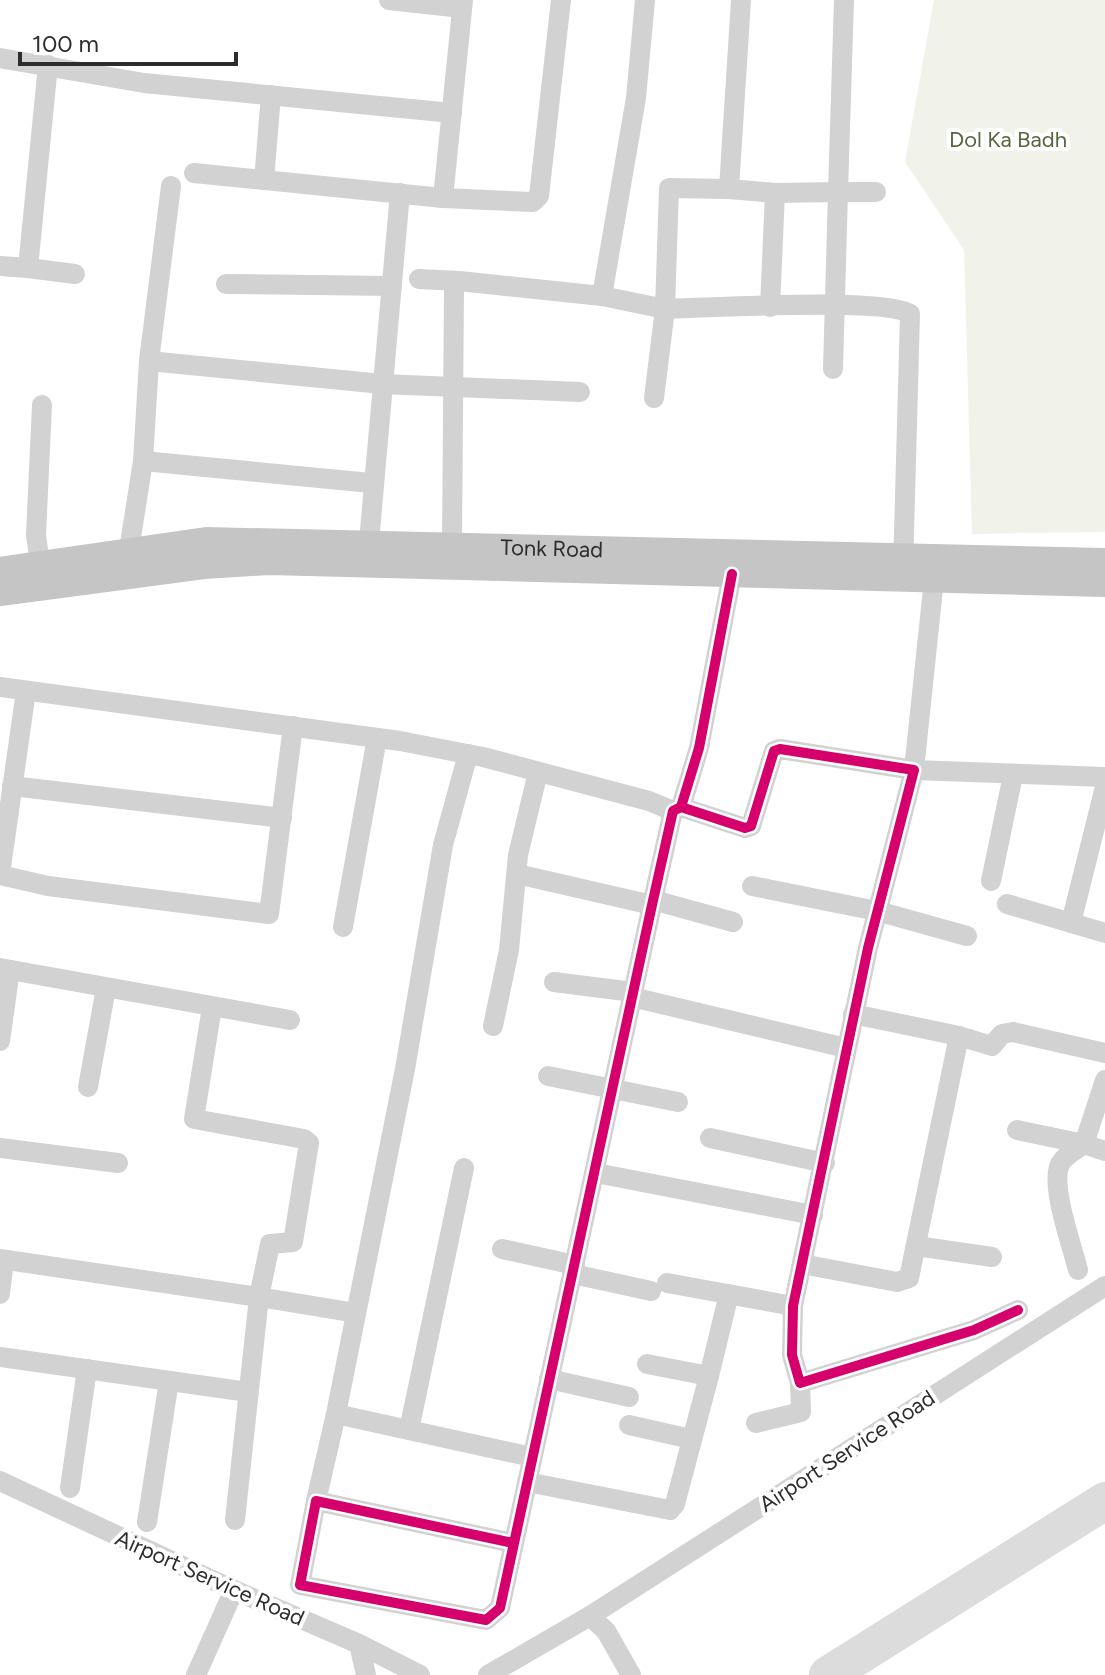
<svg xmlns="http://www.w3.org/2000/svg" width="1105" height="1675" font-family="Figtree,sans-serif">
<rect width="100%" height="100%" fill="#fff"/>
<path fill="#f1f3eb" d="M934 0H1105V532L972 534 964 250 905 162Z"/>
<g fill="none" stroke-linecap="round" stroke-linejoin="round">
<path stroke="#dcdcdc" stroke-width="38" d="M828 1675 1105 1501"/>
<g stroke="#d2d2d2" stroke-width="20">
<path d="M389 0 462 8"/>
<path d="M463 0 443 198 533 202 539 196 561 0"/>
<path d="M645 0 636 98 602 296 665 309 669 188 729 189"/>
<path d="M741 0 729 189 775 193 838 192 844 0"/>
<path d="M0 58 144 83 452 113"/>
<path d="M194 173 443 198"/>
<path d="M264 180 271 95"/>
<path d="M0 266 28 268 48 65"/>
<path d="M28 268 75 274"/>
<path d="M419 279 459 281"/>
<path d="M226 284 392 286"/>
<path d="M770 307 775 193"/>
<path d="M149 361 382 384 580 392"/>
<path d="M833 369 838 192H876"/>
<path d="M654 398 665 309C706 308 886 297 910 314L903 570"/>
<path d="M143 461 371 483"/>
<path d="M369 542 400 193"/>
<path d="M452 544 454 289 459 281 602 296"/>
<path d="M129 550 143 461 149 361 171 186"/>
<path d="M40 564 36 535 42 405"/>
<path d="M934 579 914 770 1105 777"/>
<path d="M0 687 400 741 483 757 649 801 673 811"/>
<path d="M12 786 282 818"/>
<path d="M681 807 745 828 751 826 774 751 780 749 914 770 868 948 793 1306 792 1355 800 1383 974 1330 1018 1310"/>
<path d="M0 874 26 691"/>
<path d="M517 874 652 905"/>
<path d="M0 875 48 886 269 914 293 726"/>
<path d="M991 881 1013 775"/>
<path d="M752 886 877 911 967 936"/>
<path d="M653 900 733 922"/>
<path d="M1007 904 1105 933"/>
<path d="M1071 923 1105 787"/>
<path d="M343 927 377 738"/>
<path d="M0 968 290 1020"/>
<path d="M554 982 633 992"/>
<path d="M632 997 846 1048"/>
<path d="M493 1026 509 950 518 855 538 772"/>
<path d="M959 1036 992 1046 1002 1034 1013 1032 1105 1053"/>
<path d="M0 1041 10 970"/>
<path d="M548 1076 678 1102"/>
<path d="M1105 1080 1084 1144 1105 1151"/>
<path d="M88 1087 106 988"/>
<path d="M1017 1130 1084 1144"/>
<path d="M710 1138 825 1163"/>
<path d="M0 1148 118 1163"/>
<path d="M596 1173 813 1215"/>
<path d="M916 1246 992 1257"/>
<path d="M502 1249 575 1265"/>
<path d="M0 1259 259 1297 270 1244 293 1242 309 1143 304 1139 194 1119 212 1007"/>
<path d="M802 1264 897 1282 909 1278 959 1036 853 1014"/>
<path d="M1078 1270C1072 1245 1050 1186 1060 1164 1065 1155 1076 1150 1084 1144"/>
<path d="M573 1274 651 1291"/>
<path d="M667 1283 793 1306"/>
<path d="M0 1294 4 1260"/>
<path d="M0 1357 248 1392"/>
<path d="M647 1364 709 1376 729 1294"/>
<path d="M549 1379 629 1397"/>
<path d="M336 1414 405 1069 443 845 468 754"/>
<path d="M756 1423 801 1412 800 1383"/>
<path d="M629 1425 691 1439"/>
<path d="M409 1430 464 1168"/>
<path d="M0 1481 234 1590 359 1644 420 1675"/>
<path d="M527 1482 670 1510 675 1504 709 1376"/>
<path d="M70 1488 87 1369"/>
<path d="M316 1501 336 1414 532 1457"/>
<path d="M235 1520 259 1297 356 1313"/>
<path d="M147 1522 169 1381"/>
<path d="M513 1543 316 1501 300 1585 486 1620 500 1608 652 905 673 811 681 807 699 748 732 574"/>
<path d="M590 1616 606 1631 631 1675"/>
<path d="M359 1644 366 1675"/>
<path d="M196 1675 234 1590"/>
<path d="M488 1675 590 1616 1105 1286"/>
</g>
<g stroke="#c5c5c5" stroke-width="26">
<path id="s1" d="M0 570 206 540 1105 561"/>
<path d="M0 593 204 566 269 562 1105 584"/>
</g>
<defs>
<g id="cycleway">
<path d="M681 807 745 828 751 826 774 751 780 749 914 770 868 948 793 1306 792 1355 800 1383 974 1330 1018 1310"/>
<path d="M513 1543 316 1501 300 1585 486 1620 500 1608 652 905 673 811 681 807 699 748 732 574"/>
</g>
</defs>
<use href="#cycleway" stroke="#fff" stroke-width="15"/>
<use href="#cycleway" stroke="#d6006c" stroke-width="10"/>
</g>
<g text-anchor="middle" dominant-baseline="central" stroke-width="8" stroke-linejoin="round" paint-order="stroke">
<g font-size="22" fill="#55663d" stroke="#fff">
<text x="1008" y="139">Dol Ka Badh</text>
</g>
<g font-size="22" fill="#2d2d2d" stroke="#fff">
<text stroke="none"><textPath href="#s1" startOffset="554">Tonk Road</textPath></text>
<text transform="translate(847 1451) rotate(-33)">Airport Service Road</text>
<text transform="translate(210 1578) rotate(24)">Airport Service Road</text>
</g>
</g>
<path d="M20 52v12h216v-12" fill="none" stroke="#2d2d2d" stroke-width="4"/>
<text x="32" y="52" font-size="24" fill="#2d2d2d" stroke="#ffffff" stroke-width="6" paint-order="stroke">100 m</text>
</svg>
